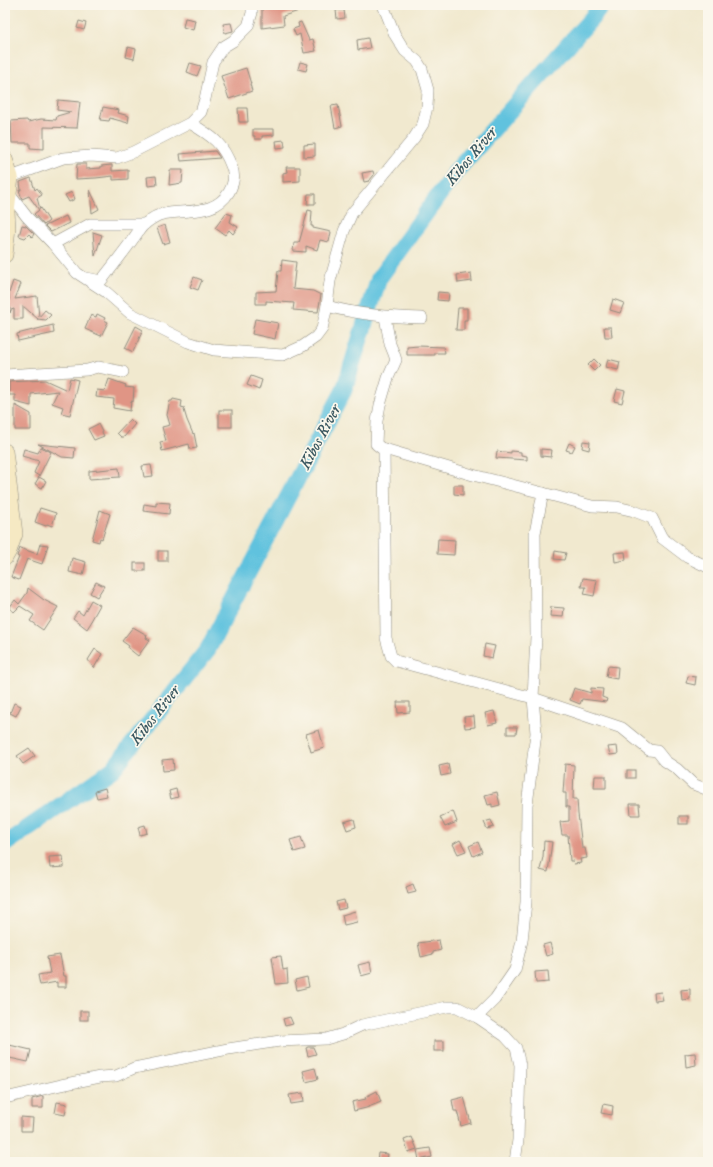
<svg xmlns="http://www.w3.org/2000/svg" width="713" height="1167" font-family="'IM FELL DW Pica',serif">
<rect width="100%" height="100%" fill="#fbf7ec"/>
<filter id="ink" filterUnits="userSpaceOnUse"><feTurbulence type="fractalNoise" baseFrequency=".025" numOctaves="2"/><feDisplacementMap in="SourceGraphic" scale="8" xChannelSelector="R" yChannelSelector="G"/><feConvolveMatrix kernelMatrix="1 2 1 2 8 2 1 2 1" color-interpolation-filters="sRGB"/></filter>
<filter id="wash" filterUnits="userSpaceOnUse"><feTurbulence type="fractalNoise" baseFrequency=".012" numOctaves="4" result="noise"/><feDisplacementMap in="SourceGraphic" scale="16" xChannelSelector="R" yChannelSelector="G"/><feGaussianBlur stdDeviation="0.9" result="paint"/><feColorMatrix in="noise" values="0 0 0 0 0 0 0 0 0 0 0 0 0 0 0 0 0 1.4 0 .05"/><feComposite in="paint" operator="in"/></filter>
<g filter="url(#wash)">
<rect width="100%" height="100%" fill="#f1e9cf"/>
<g fill="none" stroke-linecap="round" stroke-linejoin="round">
<path stroke="#60c2de" stroke-width="17" d="M5 844 113 769 208 649 344 390 379 278 457 170 591 19 602 5"/>
</g>
<g id="blocks">
<g fill="#e09585">
<path d="M262 5H312V7L283 16 284 25 262 28Z"/>
<path d="M336 10H344L345 18 337 19Z"/>
<path d="M185 18 195 20 193 30 183 27Z"/>
<path d="M79 21 86 23 84 30 77 28Z"/>
<path d="M301 22 309 40 313 39 316 51 304 53 300 34 296 36 293 29 299 27 298 23Z"/>
<path d="M231 23 233 31 225 33 223 24Z"/>
<path d="M368 38 370 48 358 50 357 40Z"/>
<path d="M128 47 136 49 134 59 126 57Z"/>
<path d="M300 62 308 64 306 71 298 69Z"/>
<path d="M190 63 201 66 197 76 187 72Z"/>
<path d="M246 68 251 84H250L252 91 229 99 221 76Z"/>
<path d="M58 100 80 102 77 128 44 127V149L30 148V143H12L11 121 27 120 28 122 41 119 56 120 57 116 71 112 57 110Z"/>
<path d="M338 105 342 126 335 128 331 106Z"/>
<path d="M103 107 119 110 118 113 129 116 128 123 110 118 109 121 100 120Z"/>
<path d="M238 108H247L248 122H239Z"/>
<path d="M253 129H274V135L262 136V139H255V136H253Z"/>
<path d="M284 140 285 147 277 148 276 141Z"/>
<path d="M315 144V156L304 157V145Z"/>
<path d="M215 151 220 158 181 161 180 154Z"/>
<path d="M77 164H86V169L101 168V166L112 165V171L128 170V179L113 180V176L96 178 76 179Z"/>
<path d="M286 167H300V181L283 182V173L287 172Z"/>
<path d="M170 170H183L182 183 169 185Z"/>
<path d="M373 171 374 175 369 181 364 182 362 173Z"/>
<path d="M156 176 157 185 148 186 147 177Z"/>
<path d="M31 178 35 190 37 188 42 195 37 198 40 209 41 208 49 221 44 225 34 214 39 210 29 196 22 199 19 190H21L20 182Z"/>
<path d="M90 190 99 209 92 213 90 191Z"/>
<path d="M72 192 75 199 69 202 65 195Z"/>
<path d="M308 194H315V204H307Z"/>
<path d="M308 210 312 211 311 226H313V228L331 232 329 242 320 240 317 250 306 246V252L293 251 294 243H299Z"/>
<path d="M226 213 232 215 230 222 238 227 233 234 229 230 225 235 215 228Z"/>
<path d="M66 216 69 223 51 232 45 226Z"/>
<path d="M22 225 26 226 34 234 32 237 29 234 25 238 19 236Z"/>
<path d="M165 225 170 242 163 244 157 228Z"/>
<path d="M93 232 102 235 95 256Z"/>
<path d="M282 260 296 262 293 289 313 291 321 295 318 312 293 310 294 303 266 301V304H256V292L276 291 278 271H281Z"/>
<path d="M471 273 472 281 458 283 457 275Z"/>
<path d="M194 277 202 280 198 290 190 287Z"/>
<path d="M13 281 21 284 15 299 37 296 39 317 45 310 51 315 46 320 37 319H38L23 306V319H14V309L11 310 10 313 9 293Z"/>
<path d="M438 292 449 293 448 301 437 300Z"/>
<path d="M613 299 624 303 620 313 610 310Z"/>
<path d="M458 308H467V320H464V330H456Z"/>
<path d="M97 314 105 318 104 320 108 322 101 336 85 329 91 315 96 317Z"/>
<path d="M255 319 278 323 275 339 252 334Z"/>
<path d="M53 325 54 333 18 341 17 334Z"/>
<path d="M136 326 143 330 133 352 125 348Z"/>
<path d="M604 327H611L612 337H605Z"/>
<path d="M418 346 444 347 445 353H435V355H407V347Z"/>
<path d="M594 359 600 365 594 371 588 365Z"/>
<path d="M608 359 620 362 618 370 606 367Z"/>
<path d="M251 376 262 380 259 390 247 385Z"/>
<path d="M70 378 78 380 70 415 61 413 63 407 52 403 58 391 31 394V406L15 402V395H9V382L45 380 67 390Z"/>
<path d="M109 379 126 385 125 387 134 388 133 402 131 401 130 411 113 408 114 399 96 397 97 390 105 391Z"/>
<path d="M617 389 625 391 622 403 614 401Z"/>
<path d="M173 399 182 401 181 407 185 408 184 410 187 420 193 434 194 433 197 448 190 449 189 444 162 451 160 442 166 441 162 427 170 425 167 415 170 401H172Z"/>
<path d="M15 405 31 414V430H15Z"/>
<rect x="219" y="410" width="13" height="17"/>
<path d="M130 419 135 424 124 437H121L117 433Z"/>
<path d="M98 424 104 436 94 440 88 429Z"/>
<path d="M583 441 590 442 589 450 582 448Z"/>
<path d="M569 443 575 446 572 452 566 450Z"/>
<path d="M38 444 75 448 74 458 62 457Z"/>
<path d="M41 447 51 452 39 476 34 473 39 461 22 456 24 449 38 453Z"/>
<path d="M541 449 552 450 551 457 541 456Z"/>
<path d="M497 451 511 453V451L521 452V455L527 456V460L496 458Z"/>
<path d="M151 465 153 476 144 477 142 466Z"/>
<path d="M119 468 120 477 89 479V471Z"/>
<path d="M39 477 46 481 42 488 35 484Z"/>
<path d="M454 485H463V495L454 494Z"/>
<path d="M156 502 170 503 169 514 143 511 144 504 156 506Z"/>
<path d="M40 508 56 513 52 526 47 524 46 526 35 522Z"/>
<path d="M100 510 110 514 102 539 100 538 99 542 92 540Z"/>
<path d="M438 539 455 540 454 555 437 554Z"/>
<path d="M40 544 48 545 42 564 27 559 19 580 11 577 19 557 17 556 20 548 37 554Z"/>
<rect x="158" y="551" width="9" height="10"/>
<path d="M555 551 566 553 564 560 554 559Z"/>
<path d="M625 552 626 560 615 562 614 553Z"/>
<path d="M72 558 86 562 83 575 69 572Z"/>
<rect x="134" y="563" width="11" height="8"/>
<path d="M583 578 597 580 594 596 584 594 586 587H581Z"/>
<path d="M96 582 104 586 97 597 90 593Z"/>
<path d="M28 588 44 600 58 607 43 630 30 621 34 615 20 606 14 612 9 608 15 600 19 604 27 593Z"/>
<path d="M91 600 100 605 91 621H92L87 629 73 618 78 611 83 615Z"/>
<path d="M551 607 564 608 563 617 550 616Z"/>
<path d="M133 627 147 635 146 638 150 640 138 656 128 648 129 646 122 641Z"/>
<path d="M485 644 495 646 492 658 483 656Z"/>
<path d="M95 649 102 654 94 668 88 660Z"/>
<path d="M608 666 618 667 617 679 606 677Z"/>
<path d="M688 676 696 677 695 685 686 683Z"/>
<path d="M574 688 591 693V688L603 689 602 697 607 699 606 702 582 699 580 704 570 700Z"/>
<path d="M397 702H410V712L398 713Z"/>
<path d="M14 703 21 706 16 716 10 713Z"/>
<path d="M494 711 497 723 488 725 485 713Z"/>
<path d="M474 716 475 727 465 728 464 717Z"/>
<path d="M507 727H517L516 734H507Z"/>
<path d="M319 730 324 748 311 752 306 734Z"/>
<path d="M617 746 618 754 610 755 608 747Z"/>
<path d="M29 748 35 756 23 764 17 756Z"/>
<path d="M173 759 174 770 163 771 162 760Z"/>
<path d="M448 764 450 774 441 776 439 766Z"/>
<path d="M565 764 574 765 573 799H577L578 814 582 848H585L587 858 580 859 581 863 574 864 573 861H570L568 835H562L560 822 569 821V807H566V793H563Z"/>
<rect x="627" y="770" width="8" height="8"/>
<path d="M595 776H606V788H594Z"/>
<path d="M105 788 107 796 97 798 95 791Z"/>
<path d="M176 789 178 797 171 799 169 791Z"/>
<path d="M497 792 500 805 492 807V804L488 805 485 795Z"/>
<path d="M630 804H639L640 815H631Z"/>
<path d="M453 811 457 822 445 827 440 817Z"/>
<rect x="679" y="816" width="9" height="8"/>
<path d="M354 819 356 827 347 830 344 822Z"/>
<path d="M491 820 494 827 487 829 484 822Z"/>
<path d="M145 825 147 833 140 835 138 827Z"/>
<path d="M301 837 305 849 294 852 290 840Z"/>
<path d="M460 840 466 851 458 854 453 844Z"/>
<path d="M544 841 552 842 548 872 540 870 543 857Z"/>
<path d="M478 842 482 852 473 856 469 846Z"/>
<path d="M63 856 64 867 50 868 49 857Z"/>
<path d="M413 884 416 892 408 894 406 887Z"/>
<path d="M344 900 346 908 338 910 336 902Z"/>
<path d="M355 911 357 922 344 925 342 915Z"/>
<path d="M439 940 441 950 433 952V954L421 957 418 943Z"/>
<path d="M550 943 553 954 546 956 543 945Z"/>
<path d="M60 955 64 976H66V987H57V982L40 985 38 975 50 973 47 957Z"/>
<path d="M281 956 283 970 287 969 288 983 276 984 272 957Z"/>
<path d="M370 962 372 973 361 976 358 965Z"/>
<path d="M548 971 549 982 536 983 535 972Z"/>
<path d="M307 977 309 987 297 990 295 980Z"/>
<path d="M690 989V999L682 1000 681 990Z"/>
<path d="M661 992 663 1000 655 1001 654 993Z"/>
<rect x="80" y="1011" width="8" height="9"/>
<path d="M290 1017 293 1024 285 1026 283 1019Z"/>
<rect x="434" y="1041" width="10" height="10"/>
<path d="M5 1044 31 1050 28 1062 5 1057Z"/>
<path d="M308 1047H313L316 1054 308 1056 306 1048Z"/>
<path d="M695 1053 696 1065 686 1067 685 1054Z"/>
<path d="M315 1068 318 1079 306 1082 303 1071Z"/>
<path d="M377 1091 381 1102 366 1108 354 1111 352 1102 366 1099 365 1097Z"/>
<path d="M303 1093 304 1102 291 1104 289 1095Z"/>
<path d="M43 1096V1108H32V1099Z"/>
<path d="M464 1097 471 1123 461 1126 457 1111H454L452 1100Z"/>
<path d="M57 1102 67 1104 65 1115 55 1113Z"/>
<path d="M603 1104 613 1106 612 1115 601 1113Z"/>
<path d="M21 1117 33 1118 32 1131H21Z"/>
<path d="M412 1137 417 1149 408 1152 404 1140Z"/>
<path d="M430 1148 432 1157 419 1160 417 1150Z"/>
<path d="M378 1153 388 1154 387 1162H377Z"/>
</g>
</g>
</g>
<g filter="url(#ink)">
<use href="#blocks" fill-opacity="0" stroke="#8e8a7d" stroke-width="1"/>
<g fill="none" stroke-linecap="round" stroke-linejoin="round">
<defs>
<g id="minor">
<path d="M11 177 63 158 91 156 117 158 133 152 190 123 201 112 205 99 213 62 223 47 233 41 248 26 252 13V5"/>
<path d="M7 191 27 217 53 244 77 273 106 292 130 313 188 342 214 350 283 355 303 346 316 337 322 329 327 306C359 315 390 317 422 318"/>
<path d="M53 244 90 224H145"/>
<path d="M87 278 101 281C112 267 123 253 133 239 137 234 141 226 146 223 151 219 157 215 163 214 186 209 215 216 229 192 233 185 235 176 232 168 223 143 212 136 190 123"/>
<path d="M327 306 330 281 344 231 352 213 414 138 423 124 427 107 428 90 422 69 417 61 405 51 395 35 383 5"/>
<path d="M385 317 390 344 394 354 396 360 388 378 380 405 377 421 376 444 381 448 473 475 543 493 592 506 617 507 634 511 652 518 662 538 687 557 708 567"/>
<path d="M5 375 87 370 98 367 123 372"/>
<path d="M384 449 386 638 391 656 396 661 533 698 622 728 649 750 657 751 665 761 677 769 693 784 708 790"/>
<path d="M477 1017 495 999 515 970 522 941 526 902 527 805 536 733 533 698 536 637 535 533 543 493"/>
<path d="M5 1098 61 1085 100 1077 116 1076 134 1068 228 1049 280 1041 326 1039 343 1034 362 1025 447 1007H457L477 1017 505 1036 516 1048 520 1065 518 1140 515 1162"/>
</g>
<g id="secondary">
<path d="M5 159 11 177 7 211 8 228 5 255"/>
<path d="M5 451 15 534 9 551 5 558"/>
</g>
</defs>
<use href="#minor" stroke="#8e8a7d" stroke-width="12"/>
<use href="#secondary" stroke="#8e8a7d" stroke-width="16"/>
<use href="#minor" stroke="#fff" stroke-width="11"/>
<use href="#secondary" stroke="#f6e9c3" stroke-width="15"/>
</g>
</g>
<g text-anchor="middle" dominant-baseline="central" stroke-width="3.5" stroke-linejoin="round" paint-order="stroke">
<g font-size="16" font-style="italic" fill="#3b5861" stroke="#fbf7ec">
<text transform="translate(471 156) rotate(-50)">Kibos River</text>
<text transform="translate(320 437) rotate(-62)">Kibos River</text>
<text transform="translate(155 715) rotate(-52)">Kibos River</text>
</g>
</g>
<rect width="713" height="1167" fill="none" stroke="#fbf7ec" stroke-width="20"/>
</svg>
